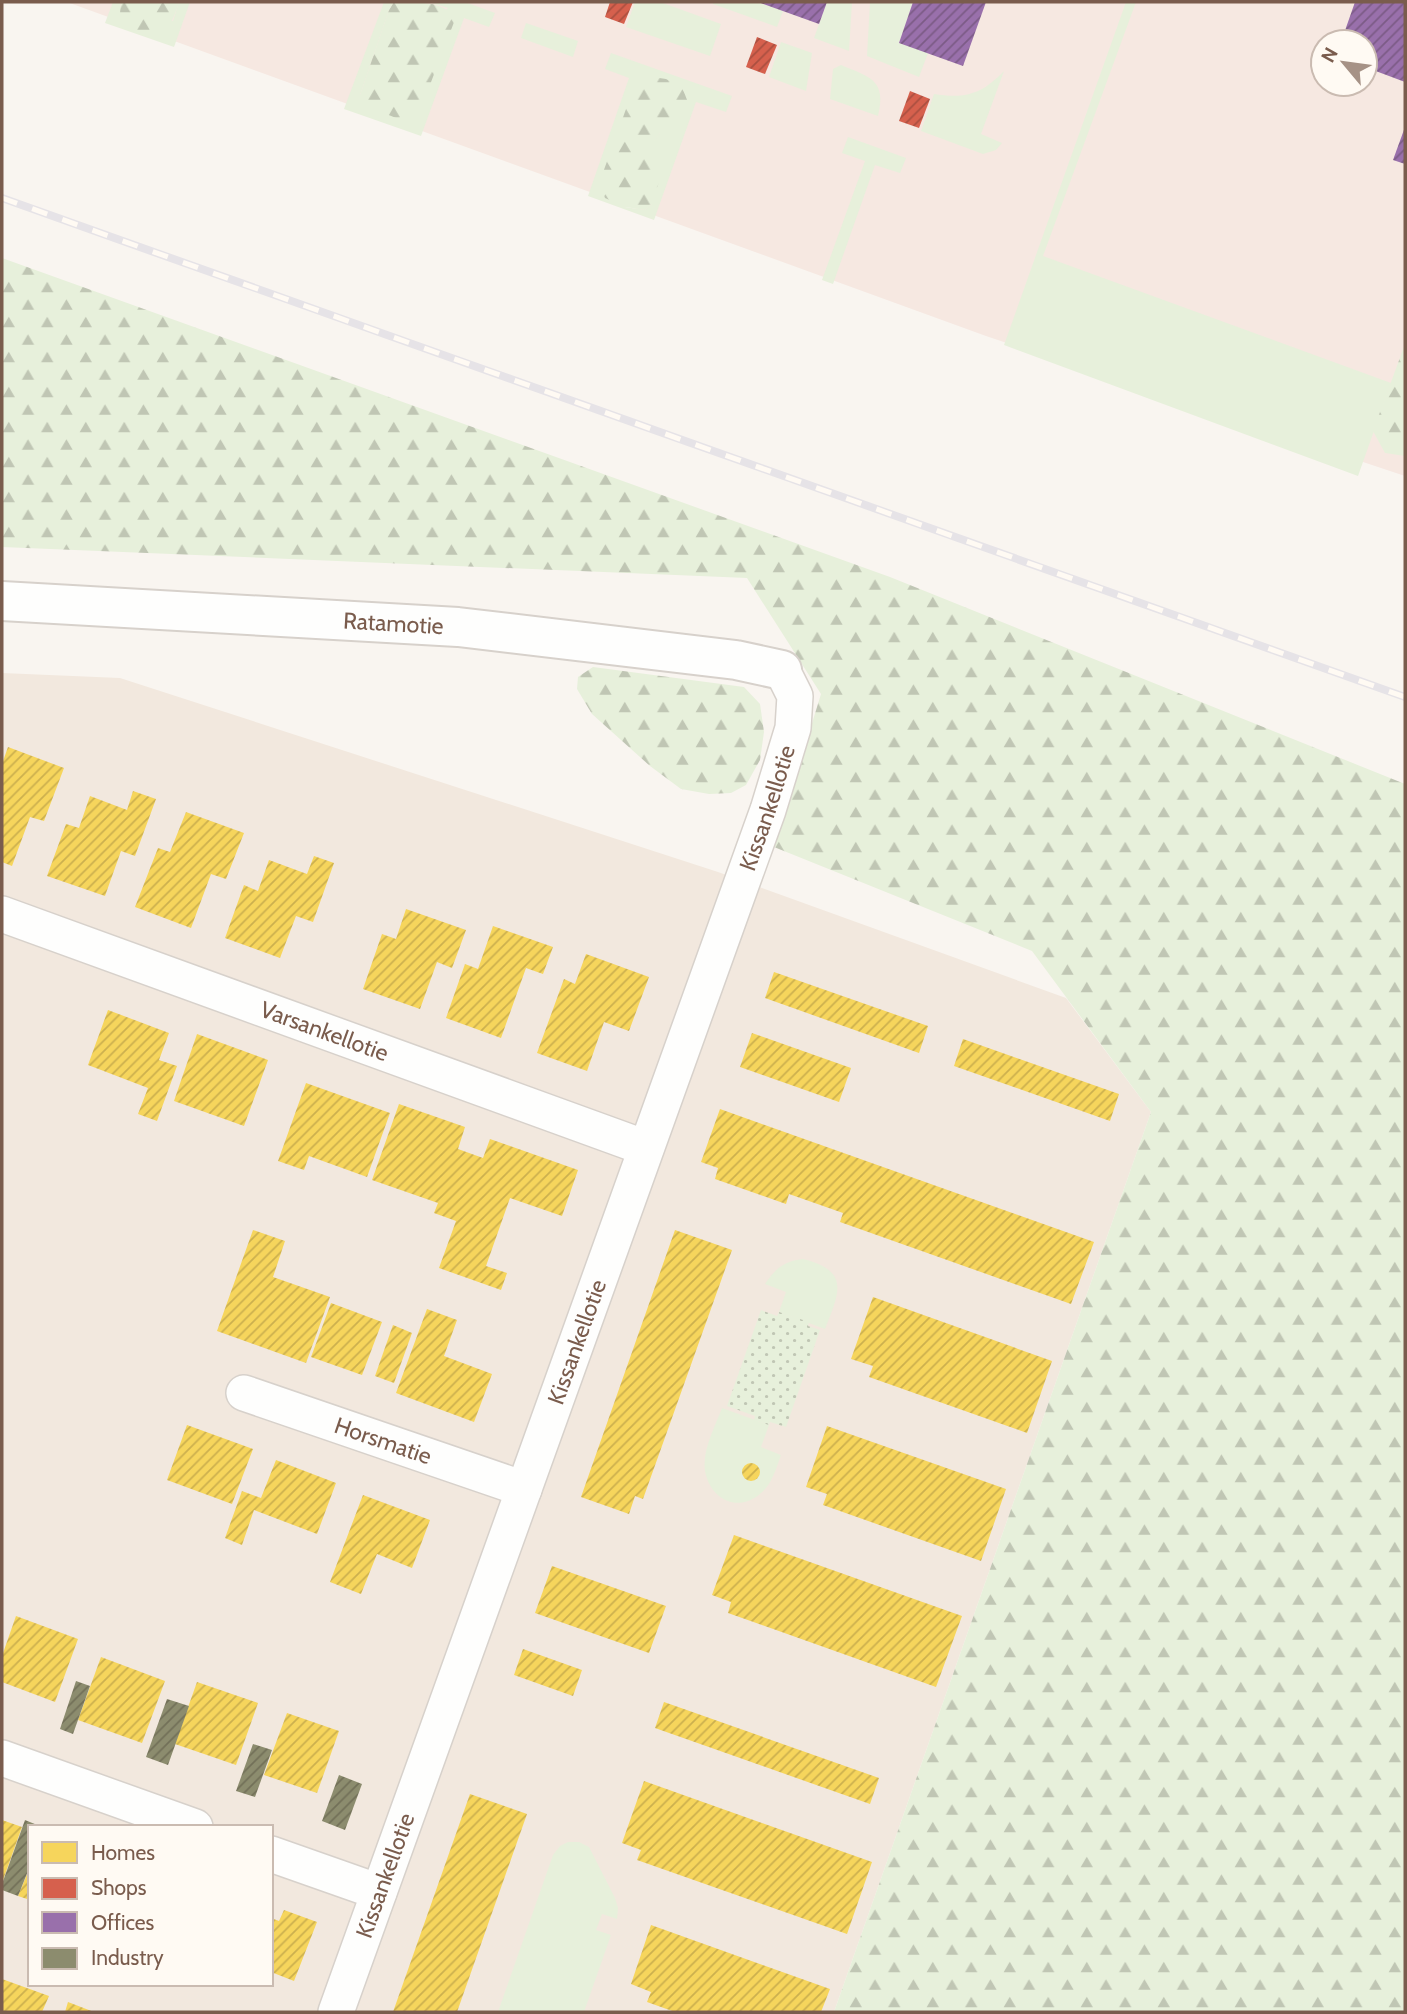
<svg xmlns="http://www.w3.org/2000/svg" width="1407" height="2014" font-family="Cabin,sans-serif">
<defs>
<pattern id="forest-firs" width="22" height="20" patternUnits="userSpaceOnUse" patternTransform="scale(1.75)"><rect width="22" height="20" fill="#e7f0db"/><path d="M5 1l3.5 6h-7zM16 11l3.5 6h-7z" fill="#c0c6b4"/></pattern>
<pattern id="park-dots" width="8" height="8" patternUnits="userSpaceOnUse" patternTransform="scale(1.75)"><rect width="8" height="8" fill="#e7f0db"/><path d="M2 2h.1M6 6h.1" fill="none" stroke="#c0c6b4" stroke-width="1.8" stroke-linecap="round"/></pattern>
<pattern id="homes-hatch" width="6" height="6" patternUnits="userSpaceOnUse" patternTransform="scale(1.75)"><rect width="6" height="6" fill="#f6d55c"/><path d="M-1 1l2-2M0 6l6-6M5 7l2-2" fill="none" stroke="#ccb04e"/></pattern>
<pattern id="shops-hatch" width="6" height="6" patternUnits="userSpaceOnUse" patternTransform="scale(1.75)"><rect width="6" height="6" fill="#d6604d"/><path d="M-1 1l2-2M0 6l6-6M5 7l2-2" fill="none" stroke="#aa4f40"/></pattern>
<pattern id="offices-hatch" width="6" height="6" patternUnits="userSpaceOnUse" patternTransform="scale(1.75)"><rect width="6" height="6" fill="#9970ab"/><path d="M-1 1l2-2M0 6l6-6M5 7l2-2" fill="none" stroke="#7c5b86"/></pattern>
<pattern id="industry-hatch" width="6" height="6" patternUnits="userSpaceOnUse" patternTransform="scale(1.75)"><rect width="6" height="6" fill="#8c8c6e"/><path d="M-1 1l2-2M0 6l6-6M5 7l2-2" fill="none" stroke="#727058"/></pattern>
</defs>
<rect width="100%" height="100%" fill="#f9f5f0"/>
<path fill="#f2e8de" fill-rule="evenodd" d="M2 673 120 678 718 872 1066 998 1151 1112 834 2012H2ZM30 1827H271V1984H30Z"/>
<path fill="#f6e8e1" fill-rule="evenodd" d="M67 2H1405V476L986 336ZM1323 42H1365V84H1323Z"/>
<g fill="#e7f0db" fill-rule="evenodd">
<path d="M113 2H121L120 6 173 21 179 2H190L174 47 105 23Z"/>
<path d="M384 2H394L389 10 360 95 448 8 428 2H465L495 13 489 27 464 18 421 136 344 109Z"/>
<path d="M635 2H660L721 24 710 56 626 27Z"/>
<path d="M713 2H757L783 11 777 27 713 4Z"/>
<path d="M827 2H852L849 51 814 38Z"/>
<path d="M870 2H913L899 43 928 53 919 77 867 56Z"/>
<path d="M1126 2H1136L1043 256 1391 383 1358 476 1004 345Z"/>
<path d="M526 23 578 41 573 57 521 38Z"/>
<path d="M781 42 812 53 806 91 769 77Z"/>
<path d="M611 53 732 96 726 112 696 102 654 220 588 196 629 78 605 69ZM666 79 660 133 650 146 652 204 645 210 625 207Z"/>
<path d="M841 65C870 77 887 80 878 116L830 99 833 69Z"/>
<path d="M1004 71 981 134 1002 143 996 150 983 154 921 131 934 94C966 99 982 94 1004 71Z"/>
<path d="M848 137 906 158 900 173 875 165 833 284 822 280 865 161 842 153Z"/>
<path d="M803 1259C851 1271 839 1293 825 1329L779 1312 786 1292 765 1284C775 1269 784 1261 803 1259Z"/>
<path d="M722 1408 769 1425 761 1447 781 1455C776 1469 772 1484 761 1493 738 1514 710 1499 705 1471 702 1450 715 1427 722 1408Z"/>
<path d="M568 1842H579L589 1847 615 1898 618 1908 617 1919 602 1914 596 1930 611 1935 584 2012H498L553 1855 560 1846Z"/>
</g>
<g fill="url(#forest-firs)">
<path d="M121 2H179C174 18 170 29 155 37L119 25Z"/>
<path d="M394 2C416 2 440 0 456 17L418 116 406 122 364 105 360 95 389 10Z"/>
<path d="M646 76 666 79 682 87 689 105 675 132 660 133 651 146 662 172 652 204 645 210 625 207 605 198 601 188V178L634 87Z"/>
<path d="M2 258 890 577 1405 784V2012H834L1151 1112 1032 951 774 847 821 694 747 578 2 547Z"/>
<path d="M1405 344V456L1385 453 1373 431Z"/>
<path d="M593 667 744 687 760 704 764 732 760 760 746 785 731 793 709 794 681 789 650 766 592 714 577 689 578 677Z"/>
</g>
<path fill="url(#park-dots)" d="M761 1310 777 1316 779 1312 809 1322 808 1326 820 1330 786 1427 770 1422 769 1425 754 1420 755 1416 727 1406Z"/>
<g fill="url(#homes-hatch)">
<path d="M8 747 64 768 44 821 30 817 12 866 2 862V764Z"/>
<path d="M133 791 156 799 135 856 121 851 105 896 47 876 66 824 79 828 90 796 127 810Z"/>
<path d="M186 812 244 833 226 879 211 874 191 928 135 907 158 848 170 852Z"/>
<path d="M314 856 334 863 313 922 296 916 280 958 225 938 244 885 258 891 269 860 307 874Z"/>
<path d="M406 909 466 930 452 968 437 962 420 1009 363 989 382 934 396 939Z"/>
<path d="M493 926 553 947 543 974 526 968 501 1038 446 1018 465 964 478 969Z"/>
<path d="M586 954 649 977 629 1031 604 1022 587 1071 537 1053 564 979 575 984Z"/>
<path d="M774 972 928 1026 919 1053 765 998Z"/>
<path d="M108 1010 169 1033 159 1060 177 1066 157 1121 138 1114 148 1088 88 1065Z"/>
<path d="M752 1033 851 1068 839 1102 740 1067Z"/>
<path d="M197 1034 268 1060 244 1126 174 1101Z"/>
<path d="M963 1039 1119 1094 1110 1121 954 1066Z"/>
<path d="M306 1083 390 1113 367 1177 309 1156 304 1170 278 1161Z"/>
<path d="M399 1104 465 1127 458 1149 483 1158 490 1139 578 1170 562 1216 510 1198 486 1266 507 1273 501 1290 439 1268 456 1221 434 1213 438 1203 372 1180Z"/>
<path d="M720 1109 1094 1242 1071 1304 840 1222 843 1213 789 1194 786 1204 715 1179 718 1168 701 1162Z"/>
<path d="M253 1230 285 1241 273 1277 330 1297 306 1363 217 1331Z"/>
<path d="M675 1230 732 1250 643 1499 635 1496 629 1514 581 1497Z"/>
<path d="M873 1297 1052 1361 1027 1433 869 1377 873 1366 851 1359Z"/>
<path d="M331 1303 382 1322 362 1375 311 1357Z"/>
<path d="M427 1309 457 1320 444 1356 492 1374 474 1422 396 1393Z"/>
<path d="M393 1325 412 1333 394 1383 375 1376Z"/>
<path d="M187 1425 253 1449 232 1504 167 1480Z"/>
<path d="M827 1426 1006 1489 981 1561 823 1505 827 1494 806 1487Z"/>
<path d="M276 1460 336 1483 317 1534 254 1510 242 1545 225 1538 242 1491 261 1498Z"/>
<circle cx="751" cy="1472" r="9"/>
<path d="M363 1495 430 1520 412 1568 377 1554 361 1594 330 1582Z"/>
<path d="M734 1535 962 1616 936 1687 728 1613 731 1602 712 1595Z"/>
<path d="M552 1566 666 1606 649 1653 535 1613Z"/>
<path d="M16 1616 78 1639 55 1702 2 1682V1656Z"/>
<path d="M523 1649 582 1670 573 1696 514 1675Z"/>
<path d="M101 1657 165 1681 142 1743 78 1720Z"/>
<path d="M197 1682 258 1703 236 1765 175 1744Z"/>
<path d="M664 1702 879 1778 870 1804 655 1728Z"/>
<path d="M287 1713 339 1731 317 1793 264 1775Z"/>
<path d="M644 1781 872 1862 847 1934 637 1860 641 1850 622 1843Z"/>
<path d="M470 1794 527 1814 457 2012H393Z"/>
<path d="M2 1820 22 1827 2 1883Z"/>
<path d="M30 1867V1900L18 1896Z"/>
<path d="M284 1910 317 1922 294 1981 271 1972V1918L279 1921Z"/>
<path d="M651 1925 830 1989 821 2012H675L647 2002 651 1992 631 1984Z"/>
<path d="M2 1979 49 1996 42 2012H2Z"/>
<path d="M68 2002 94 2012H65Z"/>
</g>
<g fill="url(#shops-hatch)">
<path d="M610 2H633L624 24 605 17Z"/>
<path d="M757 37 777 45 765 74 746 67Z"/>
<path d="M910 91 930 99 919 128 899 121Z"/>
</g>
<g fill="url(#offices-hatch)">
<path d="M758 2H827L819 24Z"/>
<path d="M913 2H986L963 66 899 43Z"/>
<path d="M1355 2H1405V82L1365 67V42H1341Z"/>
<path d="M1405 127V164L1393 160Z"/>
</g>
<g fill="url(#industry-hatch)">
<path d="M76 1681 90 1686 73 1734 60 1729Z"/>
<path d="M167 1699 189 1706 168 1765 146 1757Z"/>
<path d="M253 1744 272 1750 255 1797 236 1791Z"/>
<path d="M339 1775 362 1784 345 1830 322 1821Z"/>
<path d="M25 1820 42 1827H30V1866L18 1896 2 1890V1884Z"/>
</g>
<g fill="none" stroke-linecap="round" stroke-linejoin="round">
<defs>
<g id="minor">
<path id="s1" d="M2 914 646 1148"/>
<path id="s2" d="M244 1393 524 1489"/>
<path d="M2 1758 195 1827"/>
<path d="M271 1854 379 1892"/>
<path id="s3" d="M336 2012 768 810 793 728 795 696 782 670"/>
</g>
<g id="tertiary">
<path id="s4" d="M2 601 458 627 736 660 782 670"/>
</g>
</defs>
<use href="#minor" stroke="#d7d1cb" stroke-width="38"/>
<use href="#tertiary" stroke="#d7d1cb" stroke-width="42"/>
<use href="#minor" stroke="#fefefd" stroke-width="35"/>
<use href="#tertiary" stroke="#fefefd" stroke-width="38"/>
<defs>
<path id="rail" d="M2 198 1405 697"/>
</defs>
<use href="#rail" stroke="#e6e3e7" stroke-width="8"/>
<use href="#rail" stroke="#fffaf3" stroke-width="5" stroke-dasharray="16" stroke-linecap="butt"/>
</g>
<g text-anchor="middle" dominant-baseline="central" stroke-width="7" stroke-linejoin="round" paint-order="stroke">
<g font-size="23" fill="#7a5c4d" stroke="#fffaf3">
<text stroke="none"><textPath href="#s4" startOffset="392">Ratamotie</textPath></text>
<text stroke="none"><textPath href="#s3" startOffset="1279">Kissankellotie</textPath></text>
<text stroke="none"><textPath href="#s1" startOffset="343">Varsankellotie</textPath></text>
<text stroke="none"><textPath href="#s3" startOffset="712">Kissankellotie</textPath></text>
<text stroke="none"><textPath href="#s2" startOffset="147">Horsmatie</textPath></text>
<text stroke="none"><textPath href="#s3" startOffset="145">Kissankellotie</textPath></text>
</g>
</g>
<rect width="1407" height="2014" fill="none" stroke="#7a5c4d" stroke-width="7"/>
<rect x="28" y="1825" width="245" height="161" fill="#fffaf3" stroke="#cabbb1" stroke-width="2"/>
<rect x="42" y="1842" width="35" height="21" fill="#f6d55c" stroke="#cabbb1" stroke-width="2"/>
<text x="91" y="1860" font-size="21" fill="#7a5c4d">Homes</text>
<rect x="42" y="1878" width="35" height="21" fill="#d6604d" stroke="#cabbb1" stroke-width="2"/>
<text x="91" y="1895" font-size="21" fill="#7a5c4d">Shops</text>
<rect x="42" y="1912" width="35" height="21" fill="#9970ab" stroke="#cabbb1" stroke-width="2"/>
<text x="91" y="1930" font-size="21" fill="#7a5c4d">Offices</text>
<rect x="42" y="1948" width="35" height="21" fill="#8c8c6e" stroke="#cabbb1" stroke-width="2"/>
<text x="91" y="1965" font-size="21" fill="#7a5c4d">Industry</text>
<g transform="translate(1344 63) rotate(299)"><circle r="33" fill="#fffaf3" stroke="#cabbb1" stroke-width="2"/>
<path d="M0-5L12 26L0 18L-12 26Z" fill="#a69286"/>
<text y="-10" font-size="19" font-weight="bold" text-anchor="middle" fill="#7a5c4d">N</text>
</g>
</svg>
